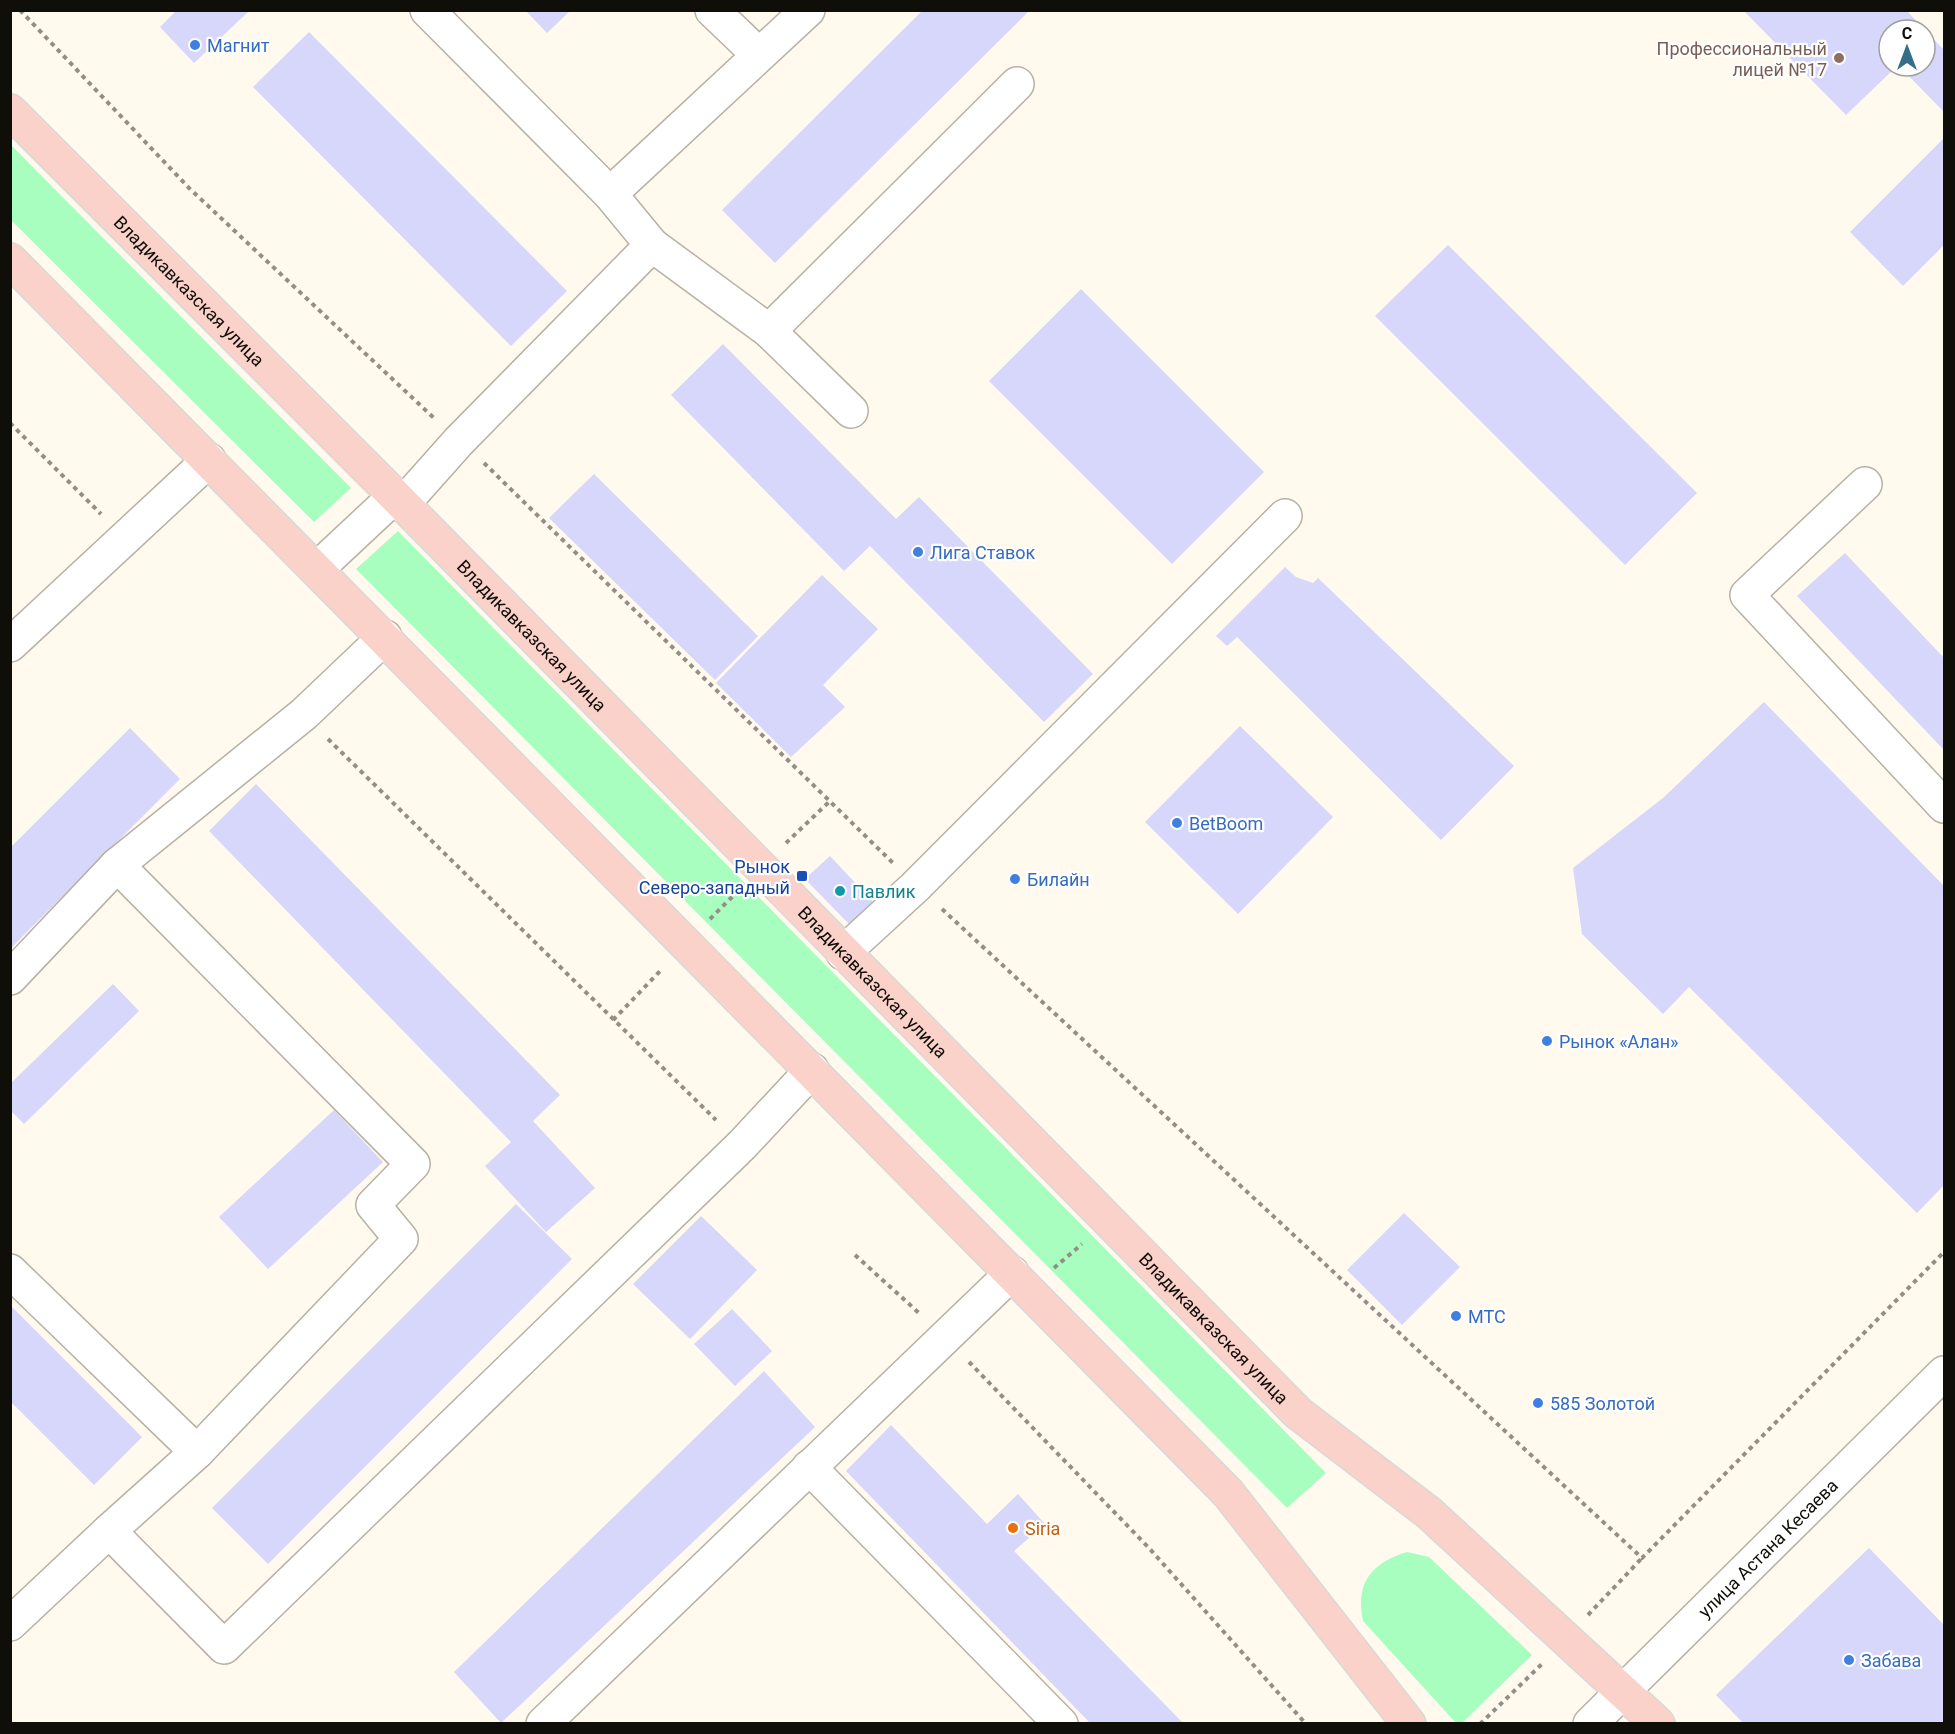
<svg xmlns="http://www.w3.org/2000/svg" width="1955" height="1734" font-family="Roboto,sans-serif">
<rect width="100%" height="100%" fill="#fff9ee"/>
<g fill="#a7febf">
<path d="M11 145 351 488 314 522 11 220Z"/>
<path d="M398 531 1326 1473 1287 1508 356 569Z"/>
<path d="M1407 1552 1429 1557 1532 1655 1462 1723H1456L1363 1621C1355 1583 1371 1563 1407 1552Z"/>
</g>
<g fill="#d6d7fa">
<path d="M177 10H250L194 63 160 27Z"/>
<path d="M525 10H571L547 33Z"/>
<path d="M923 10H1030L775 263 722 210Z"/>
<path d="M1743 10H1906L1944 50V112L1899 66H1925V30H1889V66H1897L1846 115Z"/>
<path d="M309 32 567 291 511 346 253 87Z"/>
<path d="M1944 138V245L1903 286 1850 232Z"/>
<path d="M1448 245 1697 493 1625 565 1375 316Z"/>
<path d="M1081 289 1264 472 1172 564 989 381Z"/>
<path d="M723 344 896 519 919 497 1093 674 1044 722 870 546 844 571 671 395Z"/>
<path d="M594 474 758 636 715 680 549 518Z"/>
<path d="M1845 553 1944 658V750L1797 596Z"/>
<path d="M1285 567 1296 577 1313 583 1318 578 1514 766 1441 840 1237 637 1227 646 1216 636Z"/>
<path d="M822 575 878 629 823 685 845 707 791 757 716 683Z"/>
<path d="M1764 702 1944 886V1185L1917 1213 1689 987 1663 1014 1582 934 1573 868 1663 798Z"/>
<path d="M1240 726 1333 817 1238 914 1145 822Z"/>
<path d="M130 728 180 779 10 949V848Z"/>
<path d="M256 784 560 1095 533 1121 595 1188 546 1232 485 1166 511 1142 209 831Z"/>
<path d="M830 856 874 903 851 926 805 879Z"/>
<path d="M113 984 139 1011 24 1124 10 1110V1084Z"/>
<path d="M334 1110 383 1162 268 1269 219 1217Z"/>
<path d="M516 1204 572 1259 268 1564 212 1508Z"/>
<path d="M1404 1213 1460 1267 1402 1325 1347 1270Z"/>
<path d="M701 1216 757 1270 690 1339 633 1284Z"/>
<path d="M10 1305 142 1437 94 1485 10 1401Z"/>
<path d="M732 1309 772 1351 735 1386 694 1344Z"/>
<path d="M764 1371 815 1427 501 1723 454 1672Z"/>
<path d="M891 1425 987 1524 1018 1494 1045 1524 1014 1551 1184 1724H1091L846 1471Z"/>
<path d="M1869 1548 1944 1625V1724H1744L1716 1695Z"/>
</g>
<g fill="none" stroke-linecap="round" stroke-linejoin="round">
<defs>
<g id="minor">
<path d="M712 10 759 55"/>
<path d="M610 194 808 10"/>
<path d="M652 245 769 331 851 411"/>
<path d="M769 331 1017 84"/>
<path d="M1865 484 1747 595 1944 806"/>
<path d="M402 505 459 441 652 245 610 194 427 10"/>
<path d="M318 568 395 496"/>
<path d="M10 645 209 460"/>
<path d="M843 953 915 887 1285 516"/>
<path d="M10 978 117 865 304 714 385 637"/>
<path d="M10 1271 197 1452 401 1239 373 1205 413 1164 117 865"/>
<path d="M809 1467 1061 1724"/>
<path d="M109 1531 197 1452"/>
<path d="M10 1624 109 1531 224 1647 742 1145 812 1070"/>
<path d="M543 1724 1012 1273"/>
<path id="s1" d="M1590 1724 1944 1373"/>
</g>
<g id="major">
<path id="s2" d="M10 111 395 496 1298 1413 1429 1513 1658 1724"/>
<path d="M10 260 1228 1493 1409 1724"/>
</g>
</defs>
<use href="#minor" stroke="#b8b1a4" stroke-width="36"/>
<use href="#major" stroke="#d9d8d8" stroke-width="36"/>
<g stroke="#938f87" stroke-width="4" stroke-dasharray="4.5 4.5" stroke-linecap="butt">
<path d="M20 10 189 188 435 419"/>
<path d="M10 423 101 514"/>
<path d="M484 463 893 863"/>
<path d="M328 739 716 1120"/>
<path d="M786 843 831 800"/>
<path d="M942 909 1642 1558 1944 1252"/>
<path d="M710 919 736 893"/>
<path d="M613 1020 662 969"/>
<path d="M855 1255 919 1313"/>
<path d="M1054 1268 1082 1244"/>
<path d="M969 1362 1149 1548 1306 1724"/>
<path d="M1588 1615 1642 1558"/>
<path d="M1480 1724 1542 1664"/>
</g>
<use href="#minor" stroke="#fff" stroke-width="33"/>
<use href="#major" stroke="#fad2ca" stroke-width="33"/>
</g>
<g fill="#3f7fe0" stroke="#fff" stroke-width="2">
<circle cx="195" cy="45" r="6"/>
<circle cx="918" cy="552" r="6"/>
<circle cx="1177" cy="823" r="6"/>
<circle cx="1015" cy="879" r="6"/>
<circle cx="1547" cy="1041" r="6"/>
<circle cx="1456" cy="1316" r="6"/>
<circle cx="1538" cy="1403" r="6"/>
<circle cx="1849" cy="1660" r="6"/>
</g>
<circle fill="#8d6e63" stroke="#fff" stroke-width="2" cx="1839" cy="58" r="6"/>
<rect fill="#1a4fb4" stroke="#fff" stroke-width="2" x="796" y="870" width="12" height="12" rx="3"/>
<circle fill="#0f9aa8" stroke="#fff" stroke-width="2" cx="840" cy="891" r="6"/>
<circle fill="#e8710a" stroke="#fff" stroke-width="2" cx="1013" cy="1528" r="6"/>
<g text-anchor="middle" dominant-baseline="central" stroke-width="4.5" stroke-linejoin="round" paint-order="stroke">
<g font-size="18" fill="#366cbe" stroke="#fff" text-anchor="start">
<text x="207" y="45">Магнит</text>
<text x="930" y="552">Лига Ставок</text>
<text x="1189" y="823">BetBoom</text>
<text x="1027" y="879">Билайн</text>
<text x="1559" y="1041">Рынок «Алан»</text>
<text x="1468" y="1316">МТС</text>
<text x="1550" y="1403">585 Золотой</text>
<text x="1861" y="1660">Забава</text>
</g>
<g font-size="18" fill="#785e54" stroke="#fff" text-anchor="end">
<text x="1827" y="48">Профессиональный<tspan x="1827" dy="21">лицей №17</tspan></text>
</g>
<g font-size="18" fill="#100e09" stroke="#fff">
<text stroke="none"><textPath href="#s2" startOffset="254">Владикавказская улица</textPath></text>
<text stroke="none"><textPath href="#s2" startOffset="740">Владикавказская улица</textPath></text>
<text stroke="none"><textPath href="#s2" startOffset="1226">Владикавказская улица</textPath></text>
<text stroke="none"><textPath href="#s2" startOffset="1712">Владикавказская улица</textPath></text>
<text stroke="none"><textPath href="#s1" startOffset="250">улица Астана Кесаева</textPath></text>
</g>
<g font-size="18" fill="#164399" stroke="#fff" text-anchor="end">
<text x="790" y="866">Рынок<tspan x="790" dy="21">Северо-западный</tspan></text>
</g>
<g font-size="18" fill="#0d838f" stroke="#fff" text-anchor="start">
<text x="852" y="891">Павлик</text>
</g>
<g font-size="18" fill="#c56008" stroke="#fff" text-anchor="start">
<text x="1025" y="1528">Siria</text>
</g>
</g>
<rect width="1955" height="1734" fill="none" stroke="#100e09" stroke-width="24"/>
<g transform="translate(1907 48)"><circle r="28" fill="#ffffff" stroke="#9f9f9d" stroke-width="1.5"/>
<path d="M0-4.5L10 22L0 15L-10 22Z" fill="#356e87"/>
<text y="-9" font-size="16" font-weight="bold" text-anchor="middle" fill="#100e09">С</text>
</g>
</svg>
